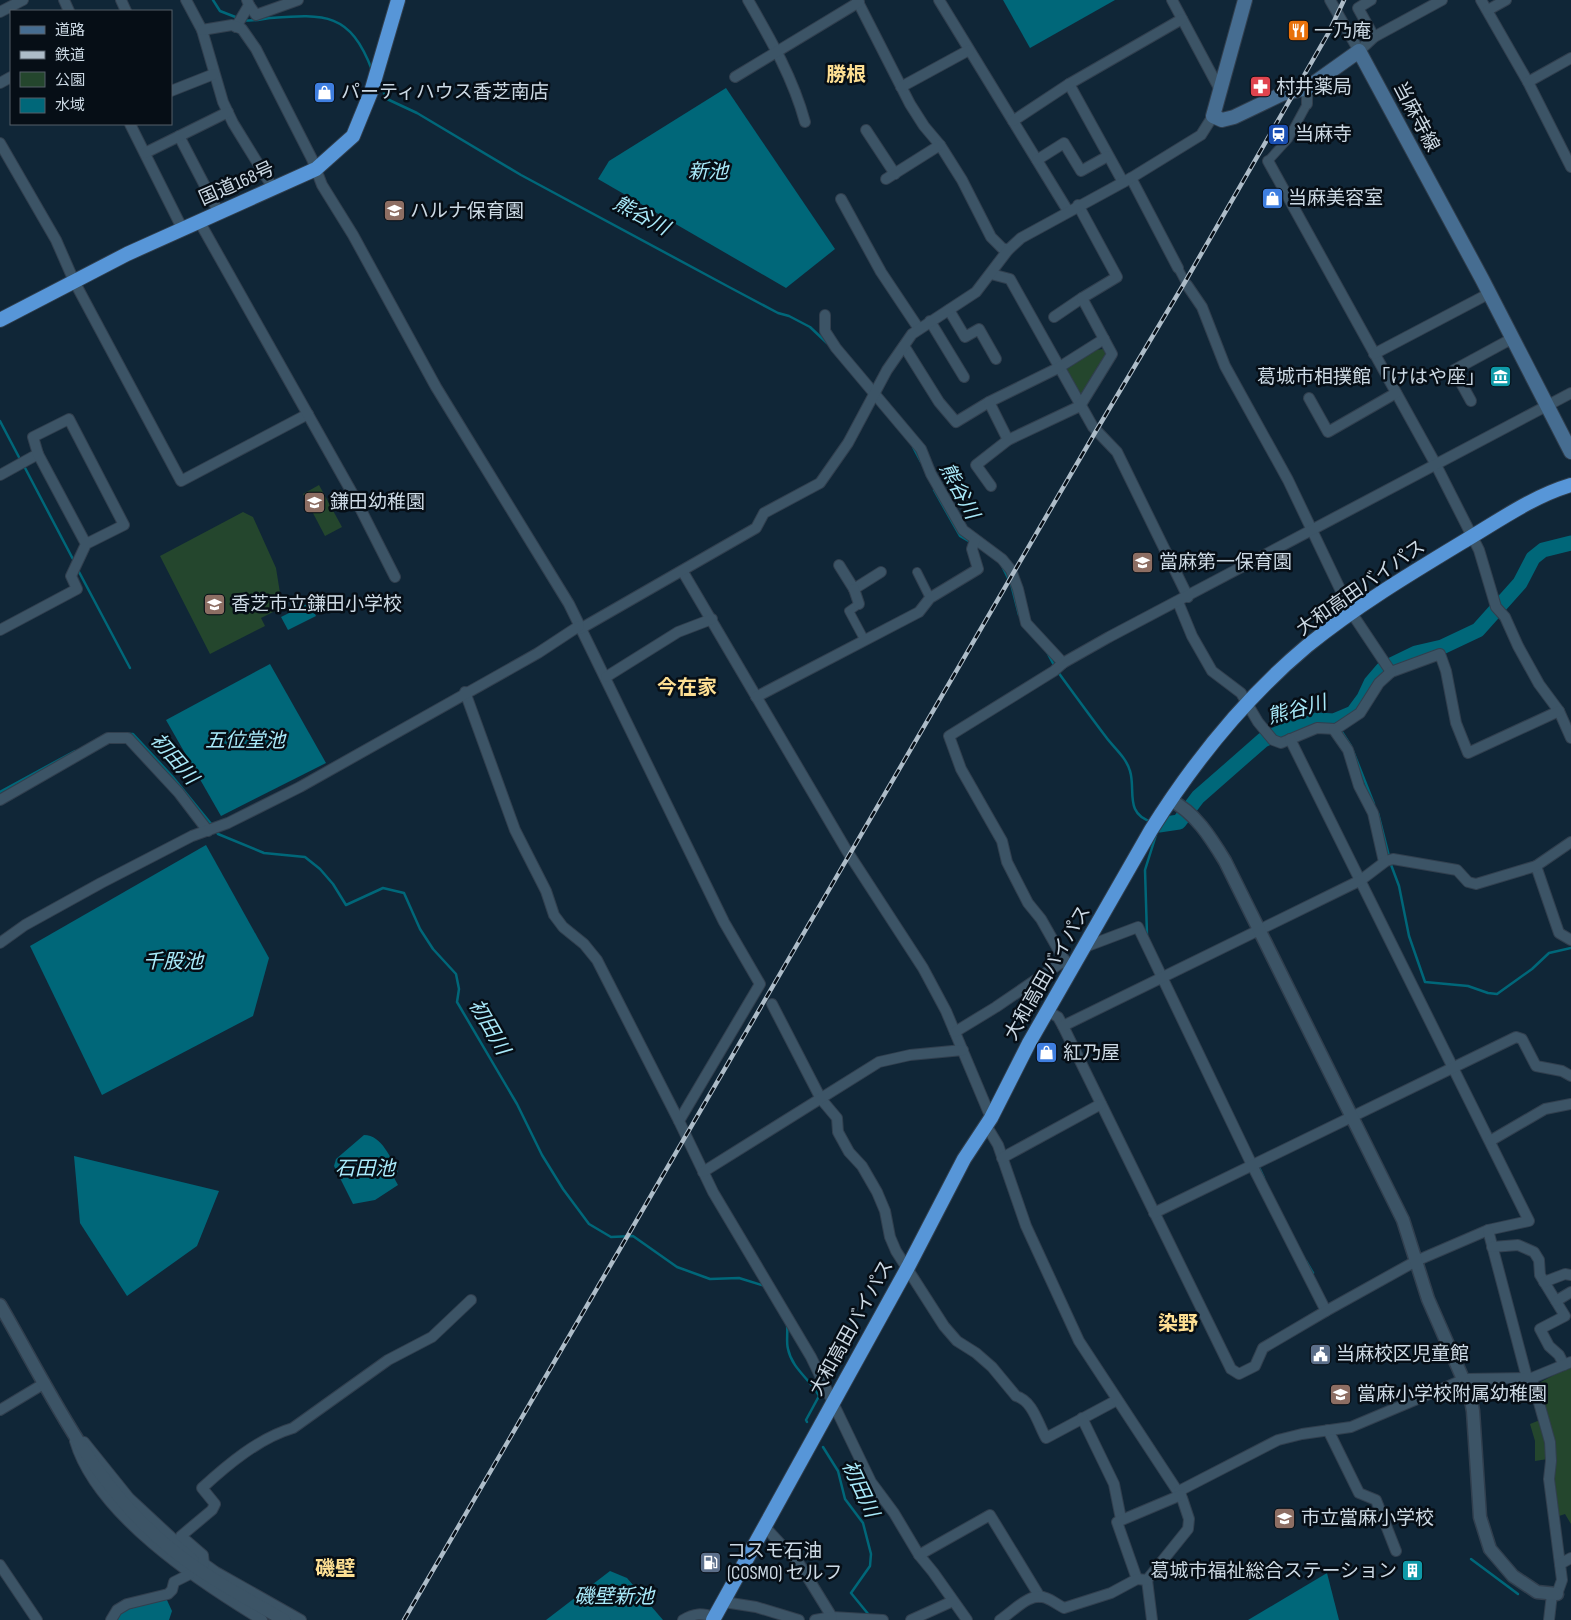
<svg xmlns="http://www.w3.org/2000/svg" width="1571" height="1620" font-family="'Sofia Sans Condensed','Noto Sans JP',sans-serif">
<rect width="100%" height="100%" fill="#102637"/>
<g fill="#24462d">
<path d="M1103 349 1107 355 1084 395 1079 394 1063 368 1096 350Z"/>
<path d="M319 485 342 527 325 536 303 494Z"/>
<path d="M243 512 253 517 276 568 280 593 277 610 261 618 265 626 210 654 160 556Z"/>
<path d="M1571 1366V1524L1565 1514 1559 1516 1553 1491 1554 1458 1535 1461V1441L1530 1424 1545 1418 1537 1384Z"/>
</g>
<g fill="#006779">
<path d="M1003 0H1115L1030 48Z"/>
<path d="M726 88 835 249 786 288 598 179 609 161Z"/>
<path d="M309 603 316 616 288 630 281 617Z"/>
<path d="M270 664 326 763 221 816 166 720Z"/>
<path d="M206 845 269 958 253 1016 102 1095 30 946Z"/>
<path d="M364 1135C382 1135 391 1159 398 1172L393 1176 398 1185 375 1200 353 1204 334 1166 336 1159Z"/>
<path d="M74 1156 219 1191 197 1246 127 1296 80 1223Z"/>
<path d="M610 1571 627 1578 663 1620H546Z"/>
<path d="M1327 1573 1339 1620H1248Z"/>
<path d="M166 1598 172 1611 169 1620H117L120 1612Z"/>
</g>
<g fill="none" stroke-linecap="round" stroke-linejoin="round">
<g stroke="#006779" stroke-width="2.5">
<path d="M213 0 220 11 238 18"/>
<path d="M243 20C252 22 261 19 270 18 325 14 350 12 372 70"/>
<path d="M379 83 387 99 417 113 521 175 729 287 778 313 789 316 810 327 827 343"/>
<path d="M0 421 21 461"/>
<path d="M913 447 921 462"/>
<path d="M24 466 75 563"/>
<path d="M934 490 960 536 972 543"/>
<path d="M1002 566 1011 584 1019 615"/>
<path d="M78 570 130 668"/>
<path d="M1047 652 1055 667"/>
<path d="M1058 672C1074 694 1090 716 1106 737 1114 748 1126 757 1130 771 1136 790 1124 814 1152 822"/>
<path d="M1340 729 1351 746"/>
<path d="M129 734H133L172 776 212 825"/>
<path d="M1353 751 1374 804"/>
<path d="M0 792 75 751"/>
<path d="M1378 813 1389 856"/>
<path d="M215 830 218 834 264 853 305 857 320 869 333 884 346 905 383 888 404 893 420 929 433 949 456 974 459 989 457 1002 517 1104 542 1155 563 1189 589 1224 611 1237 633 1236 677 1267 710 1279 739 1278 765 1286"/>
<path d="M1390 862 1399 886 1409 936 1425 982 1468 986 1488 993 1497 994 1532 969 1549 953 1571 948"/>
<path d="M1147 935 1145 870 1156 835"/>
<path d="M1258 1165 1264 1178"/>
<path d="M1306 1261 1313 1273"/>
<path d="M787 1325C788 1333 786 1342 788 1349 792 1369 811 1380 819 1396L806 1420 807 1422"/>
<path d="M823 1447 838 1471 845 1499 863 1523 871 1554 870 1566 851 1593 869 1615"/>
<path d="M1471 1559 1518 1594"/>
</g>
<path stroke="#006779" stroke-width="15" d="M1159 825 1179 822 1198 797 1263 740 1291 728 1317 720 1334 721 1353 713 1364 698 1371 683 1383 669 1416 653 1442 647 1478 630 1520 583 1533 558 1543 550 1571 543"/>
<defs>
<g id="pedestrian">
<path d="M1268 161 1288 139 1307 104"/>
<path d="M1178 268 1187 285"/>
<path d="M917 572 930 598"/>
<path d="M859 604 849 611 864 639"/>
</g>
<g id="minor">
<path d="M64 0 69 11"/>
<path d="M121 0 126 11"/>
<path d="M186 0 202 30 223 102 233 123 273 188"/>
<path d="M748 0C771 40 793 78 805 122"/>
<path d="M857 0 910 104 924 126 940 145 962 180 991 237 1002 248 1008 250"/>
<path d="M939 0 1068 211"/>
<path d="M1172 0 1220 90"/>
<path d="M1330 0 1359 51 1374 37 1442 0"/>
<path d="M1371 0 1358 8 1374 37"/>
<path d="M1481 0 1528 82 1571 167"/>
<path d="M249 5 256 15 298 0"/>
<path d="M1488 10 1506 0"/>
<path d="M0 12 23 0"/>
<path d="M236 27 249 5 247 0"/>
<path d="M202 30 232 25 242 29 256 49 312 159 322 185 353 235 436 387 569 604 724 922 760 984 679 1121 713 1192 811 1357 871 1482 894 1513 919 1555 933 1572 967 1620"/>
<path d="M735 77 859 2"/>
<path d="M1528 82 1571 58"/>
<path d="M0 83 11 77"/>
<path d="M1069 84 1123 182"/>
<path d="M901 87 969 50"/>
<path d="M1307 88V104"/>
<path d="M171 91 214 74"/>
<path d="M1013 121 1069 84 1182 19"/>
<path d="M130 124 182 228"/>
<path d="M866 130 895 174"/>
<path d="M179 136 219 213"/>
<path d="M0 143 56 240 74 281 181 481 308 414"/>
<path d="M145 153 228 112"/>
<path d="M1037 160 1064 143 1081 171 1108 156"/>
<path d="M1268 161 1435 463 1479 550 1496 607 1505 617 1518 646 1539 684 1559 711 1571 738"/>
<path d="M1131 178 1178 268"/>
<path d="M886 179 940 145"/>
<path d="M841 199 881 272 919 329"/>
<path d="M199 221 355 498 395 577"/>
<path d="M991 274 1010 279 1093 427 1117 452 1188 597"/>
<path d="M1187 285 1202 307 1225 366 1288 480 1351 612 1391 672 1440 654 1446 671 1456 723 1468 753 1559 711"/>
<path d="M949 310 965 337 979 329 996 359"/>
<path d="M825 315V331L836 348 921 449 931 474 963 530 1002 559 1011 570 1018 589 1026 623 1063 663"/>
<path d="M1054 317 1082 298"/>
<path d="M930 321 964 377"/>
<path d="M904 346 939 402 956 422 989 402 1058 368 1104 339"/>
<path d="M1374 354 1490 293"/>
<path d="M1309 398 1328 432 1396 393"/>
<path d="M1471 401 1454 370 1513 338"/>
<path d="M989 402 1008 440"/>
<path d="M0 475 38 454"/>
<path d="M991 486 976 465 1008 440 1080 406 1112 354 1082 298 1117 277 1078 205"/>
<path d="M839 565 854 589 881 572"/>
<path d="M683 572 847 851 923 968 946 1011 991 1118"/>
<path d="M854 589 859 604"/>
<path d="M1178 602 1192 636 1212 671 1241 693 1258 722 1273 740 1281 743 1317 728 1336 729 1360 713 1379 683 1391 672"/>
<path d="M580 629 756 528 764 513 820 483 848 443 887 370 912 334 976 292 1008 250 1021 238 1131 178 1201 135 1213 116"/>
<path d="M0 630 77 589 71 576 86 544 124 525 69 419 33 437 38 454 86 544"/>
<path d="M606 677 678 632 712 619"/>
<path d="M465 692 515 830 546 891 554 915 563 927 584 944 597 960 679 1121"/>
<path d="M756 697 919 612 930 598 978 569 972 549 975 540"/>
<path d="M1334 730 1348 750 1359 786 1373 813 1384 862"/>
<path d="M0 800 108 738H128L179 793 208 831"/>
<path d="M1536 866 1559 933 1571 940"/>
<path d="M0 943 25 925 101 883 192 836 228 823 300 787 538 653 579 626"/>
<path d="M1085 947 1138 927 1252 1165 1326 1311"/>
<path d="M1071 972 1041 919 1028 903 1007 862 1002 841 961 769 949 736 1054 671 1063 663 1109 637 1571 393"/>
<path d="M772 1004 821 1099 837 1118 838 1132 849 1152 862 1166 877 1192 885 1211 890 1237 896 1251 944 1326 957 1341 976 1353 992 1367 1016 1396C1033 1401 1038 1424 1046 1438L1117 1400"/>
<path d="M1049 1012 1058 1017 1063 1026 1231 1369 1239 1374 1255 1366 1263 1348 1326 1311 1416 1261 1488 1230 1529 1221 1290 739"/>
<path d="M1063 1026 1361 880 1386 861 1393 859 1457 870 1468 882 1476 884 1536 866 1571 842"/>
<path d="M955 1032 996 1007 1065 960"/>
<path d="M986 1125 998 1145 1026 1226 1079 1341 1182 1498 1189 1519 1188 1529 1147 1580 1152 1620"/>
<path d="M1490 1141 1545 1109 1571 1104"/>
<path d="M1002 1158 1101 1104"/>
<path d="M703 1172 879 1062 910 1055 963 1050"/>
<path d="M1154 1213 1516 1037 1522 1039 1536 1066 1562 1071 1571 1076"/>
<path d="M1488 1230 1527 1378"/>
<path d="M1492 1247 1518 1245 1534 1252 1539 1260 1540 1275 1565 1316 1540 1329 1549 1346 1559 1355 1564 1365"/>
<path d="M1544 1282 1565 1274 1571 1275"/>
<path d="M1556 1301 1571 1292"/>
<path d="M1532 1378 1550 1442 1551 1461 1549 1479 1562 1580 1557 1594"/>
<path d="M0 1410 45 1383"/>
<path d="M1082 1418 1114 1484 1121 1519"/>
<path d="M1328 1430 1359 1493 1376 1500 1396 1551"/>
<path d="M75 1441C97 1515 199 1582 262 1620"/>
<path d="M84 1442 129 1498 184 1549 216 1572 301 1620"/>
<path d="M1179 1491 1278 1440 1302 1434 1351 1427 1465 1379 1532 1378 1571 1362"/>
<path d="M765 1527 800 1565 832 1617 883 1620"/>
<path d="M919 1555 990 1515 1040 1597"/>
<path d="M204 1564 203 1555 181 1536 212 1510 215 1504 202 1488C227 1465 259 1438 293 1428L388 1360 432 1337 471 1300"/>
<path d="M1560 1564 1571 1558"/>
<path d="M0 1565 37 1620"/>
<path d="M1137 1579 1117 1522 1181 1495"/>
<path d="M724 1602 756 1607 799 1620"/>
<path d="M111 1620 117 1610 127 1604 168 1594 172 1590 174 1582 190 1574"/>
<path d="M683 1620C694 1613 702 1613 714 1617"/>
<path d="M815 1620 832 1617"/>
<path d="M911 1620 953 1601"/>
<path d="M1000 1620C1013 1612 1030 1591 1046 1598 1052 1600 1058 1605 1064 1608L1111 1593 1137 1579 1147 1580"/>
<path d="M1549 1620 1552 1594"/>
</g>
<g id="tertiary">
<path d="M1170 800C1195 812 1211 838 1225 861L1403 1220 1428 1299 1470 1395 1473 1411 1480 1517 1490 1549 1513 1576 1537 1592 1557 1594"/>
<path d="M0 1305C46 1384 86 1472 154 1534 192 1570 239 1594 284 1620"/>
</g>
<path id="secondary" d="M1245 0 1213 116 1222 120 1234 117 1282 94 1307 88 1359 51 1482 279 1571 452"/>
<g id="trunk">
<path d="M0 320 127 254 316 169 353 136 371 92 398 0"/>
<path d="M713 1620 908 1267 964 1159 991 1118 1029 1043 1151 830C1193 763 1246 697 1307 646 1355 607 1408 575 1461 543 1497 522 1531 497 1571 485"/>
</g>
</defs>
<use href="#pedestrian" stroke="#313f4e" stroke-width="10"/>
<use href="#minor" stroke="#313f4e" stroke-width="12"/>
<use href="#tertiary" stroke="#313f4e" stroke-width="15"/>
<use href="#secondary" stroke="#313f4e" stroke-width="16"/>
<use href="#trunk" stroke="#313f4e" stroke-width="16"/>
<use href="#pedestrian" stroke="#3c5466" stroke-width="8"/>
<use href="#minor" stroke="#3c5466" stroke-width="10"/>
<use href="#tertiary" stroke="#3c5466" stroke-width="12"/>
<use href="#secondary" stroke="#466d91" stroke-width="14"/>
<use href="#trunk" stroke="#5796d8" stroke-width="14"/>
<defs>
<path id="rail" d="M404 1620 1096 431 1185 282 1329 32 1344 0"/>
</defs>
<use href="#rail" stroke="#adbcc8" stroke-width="4.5"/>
<use href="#rail" stroke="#060e16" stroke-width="2.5" stroke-dasharray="8" stroke-linecap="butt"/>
</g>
<defs>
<symbol id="restaurant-square" viewBox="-11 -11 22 22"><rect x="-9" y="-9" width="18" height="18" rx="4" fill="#e8710a" stroke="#060e16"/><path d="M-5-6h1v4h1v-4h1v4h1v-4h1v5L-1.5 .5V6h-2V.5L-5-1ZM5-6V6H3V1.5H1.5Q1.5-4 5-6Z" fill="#fff"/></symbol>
<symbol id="pharmacy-square" viewBox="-11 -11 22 22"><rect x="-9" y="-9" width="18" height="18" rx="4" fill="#e0444e" stroke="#060e16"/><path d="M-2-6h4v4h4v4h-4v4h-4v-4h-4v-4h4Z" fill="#fff"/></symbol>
<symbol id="shop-square" viewBox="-11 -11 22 22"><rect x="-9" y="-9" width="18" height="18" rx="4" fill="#3f7fe0" stroke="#060e16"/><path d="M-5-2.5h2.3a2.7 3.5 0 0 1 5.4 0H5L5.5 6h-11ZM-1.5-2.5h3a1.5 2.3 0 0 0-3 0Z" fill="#fff"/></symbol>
<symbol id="station-square" viewBox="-11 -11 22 22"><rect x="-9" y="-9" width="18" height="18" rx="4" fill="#1a4fb4" stroke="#060e16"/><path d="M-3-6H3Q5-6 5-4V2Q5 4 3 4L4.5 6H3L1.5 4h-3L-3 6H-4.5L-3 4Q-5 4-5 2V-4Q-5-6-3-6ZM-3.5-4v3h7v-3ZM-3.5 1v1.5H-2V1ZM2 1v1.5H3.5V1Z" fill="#fff"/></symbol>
<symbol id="school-square" viewBox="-11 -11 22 22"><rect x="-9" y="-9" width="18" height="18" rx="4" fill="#8d6e63" stroke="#060e16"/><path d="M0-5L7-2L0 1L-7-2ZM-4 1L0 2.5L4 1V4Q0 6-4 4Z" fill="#fff"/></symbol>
<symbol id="museum-square" viewBox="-11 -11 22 22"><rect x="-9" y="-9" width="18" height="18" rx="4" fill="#0f9aa8" stroke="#060e16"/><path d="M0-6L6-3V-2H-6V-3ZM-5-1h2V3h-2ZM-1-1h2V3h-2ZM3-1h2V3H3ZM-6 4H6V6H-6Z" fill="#fff"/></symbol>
<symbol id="civic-square" viewBox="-11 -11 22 22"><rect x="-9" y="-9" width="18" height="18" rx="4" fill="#5c6f8a" stroke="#060e16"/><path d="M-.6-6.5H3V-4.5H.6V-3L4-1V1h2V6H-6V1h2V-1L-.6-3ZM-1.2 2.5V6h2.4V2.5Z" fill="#fff"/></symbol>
<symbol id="fuel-square" viewBox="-11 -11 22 22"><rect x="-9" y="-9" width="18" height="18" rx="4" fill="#5c6f8a" stroke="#060e16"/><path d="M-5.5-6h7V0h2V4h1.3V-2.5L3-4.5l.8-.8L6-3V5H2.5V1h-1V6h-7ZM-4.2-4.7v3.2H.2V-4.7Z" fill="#fff"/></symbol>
<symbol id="building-square" viewBox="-11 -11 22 22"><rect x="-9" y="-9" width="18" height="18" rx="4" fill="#0f9aa8" stroke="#060e16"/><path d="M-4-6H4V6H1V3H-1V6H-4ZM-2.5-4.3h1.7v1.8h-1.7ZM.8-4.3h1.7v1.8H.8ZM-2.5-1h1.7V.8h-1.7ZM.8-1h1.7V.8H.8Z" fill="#fff"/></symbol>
</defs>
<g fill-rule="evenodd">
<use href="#restaurant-square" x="1286" y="18" width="25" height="25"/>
<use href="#pharmacy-square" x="1248" y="74" width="25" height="25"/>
<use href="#shop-square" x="312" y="80" width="25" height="25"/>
<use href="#station-square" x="1266" y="122" width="25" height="25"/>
<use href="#shop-square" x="1260" y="186" width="25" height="25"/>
<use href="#school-square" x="382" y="198" width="25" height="25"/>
<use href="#museum-square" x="1488" y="364" width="25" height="25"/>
<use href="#school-square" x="302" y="490" width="25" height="25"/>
<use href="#school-square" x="1130" y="550" width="25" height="25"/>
<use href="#school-square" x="202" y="592" width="25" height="25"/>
<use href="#shop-square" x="1034" y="1040" width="25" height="25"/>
<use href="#civic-square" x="1308" y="1342" width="25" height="25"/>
<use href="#school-square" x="1328" y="1382" width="25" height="25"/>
<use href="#school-square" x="1272" y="1506" width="25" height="25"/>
<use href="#fuel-square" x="698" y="1550" width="25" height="25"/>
<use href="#building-square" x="1400" y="1558" width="25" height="25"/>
</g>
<g text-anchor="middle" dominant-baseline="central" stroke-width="5" stroke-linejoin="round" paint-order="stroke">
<g font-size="19" fill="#ccd9e4" stroke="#060e16" text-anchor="start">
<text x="1314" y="31">一乃庵</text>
<text x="1276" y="87">村井薬局</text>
<text x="341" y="92">パーティハウス香芝南店</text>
<text x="1295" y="134">当麻寺</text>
<text x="1288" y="198">当麻美容室</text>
<text x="410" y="211">ハルナ保育園</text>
<text x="1485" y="377" text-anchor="end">葛城市相撲館「けはや座」</text>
<text x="330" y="502">鎌田幼稚園</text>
<text x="1159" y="562">當麻第一保育園</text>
<text x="231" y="604">香芝市立鎌田小学校</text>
<text x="1063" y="1053">紅乃屋</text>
<text x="1336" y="1354">当麻校区児童館</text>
<text x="1357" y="1394">當麻小学校附属幼稚園</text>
<text x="1301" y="1518">市立當麻小学校</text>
<text x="727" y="1551">コスモ石油<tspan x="727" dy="22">(COSMO) セルフ</tspan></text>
<text x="1397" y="1571" text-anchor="end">葛城市福祉総合ステーション</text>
</g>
<g font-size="19" fill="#ccd9e4" stroke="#060e16">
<text transform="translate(1416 117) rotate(62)">当麻寺線</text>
<text transform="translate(237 184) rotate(-24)">国道168号</text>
<text transform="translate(1361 588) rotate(-35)">大和高田バイパス</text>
<text transform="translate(1048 973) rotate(-60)">大和高田バイパス</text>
<text transform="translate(852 1328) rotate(-61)">大和高田バイパス</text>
</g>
<g font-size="20" font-weight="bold" fill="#fddf93" stroke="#060e16">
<text x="846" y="75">勝根</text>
<text x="687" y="688">今在家</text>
<text x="1178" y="1324">染野</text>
<text x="335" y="1569">磯壁</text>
</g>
<g font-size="20" font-style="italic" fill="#a9eafa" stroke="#060e16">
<text x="708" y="172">新池</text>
<text transform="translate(641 216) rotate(28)">熊谷川</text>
<text transform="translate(959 491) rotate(62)">熊谷川</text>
<text transform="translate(1297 710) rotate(-15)">熊谷川</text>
<text x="245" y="741">五位堂池</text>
<text transform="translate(174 759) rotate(49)">初田川</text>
<text x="173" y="962">千股池</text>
<text transform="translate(489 1027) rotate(60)">初田川</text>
<text x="365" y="1169">石田池</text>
<text transform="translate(860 1489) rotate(65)">初田川</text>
<text x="614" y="1597">磯壁新池</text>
</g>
</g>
<rect x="10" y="10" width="162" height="115" fill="#060e16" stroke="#555f68"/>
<rect x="20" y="26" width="25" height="8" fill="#466d91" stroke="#555f68"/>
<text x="55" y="35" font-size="15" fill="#ccd9e4">道路</text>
<rect x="20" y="51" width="25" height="8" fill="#adbcc8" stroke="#555f68"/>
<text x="55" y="60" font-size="15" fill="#ccd9e4">鉄道</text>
<rect x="20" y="72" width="25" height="15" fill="#24462d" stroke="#555f68"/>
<text x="55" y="85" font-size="15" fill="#ccd9e4">公園</text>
<rect x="20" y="98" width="25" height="15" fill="#006779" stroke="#555f68"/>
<text x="55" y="110" font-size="15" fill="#ccd9e4">水域</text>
</svg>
